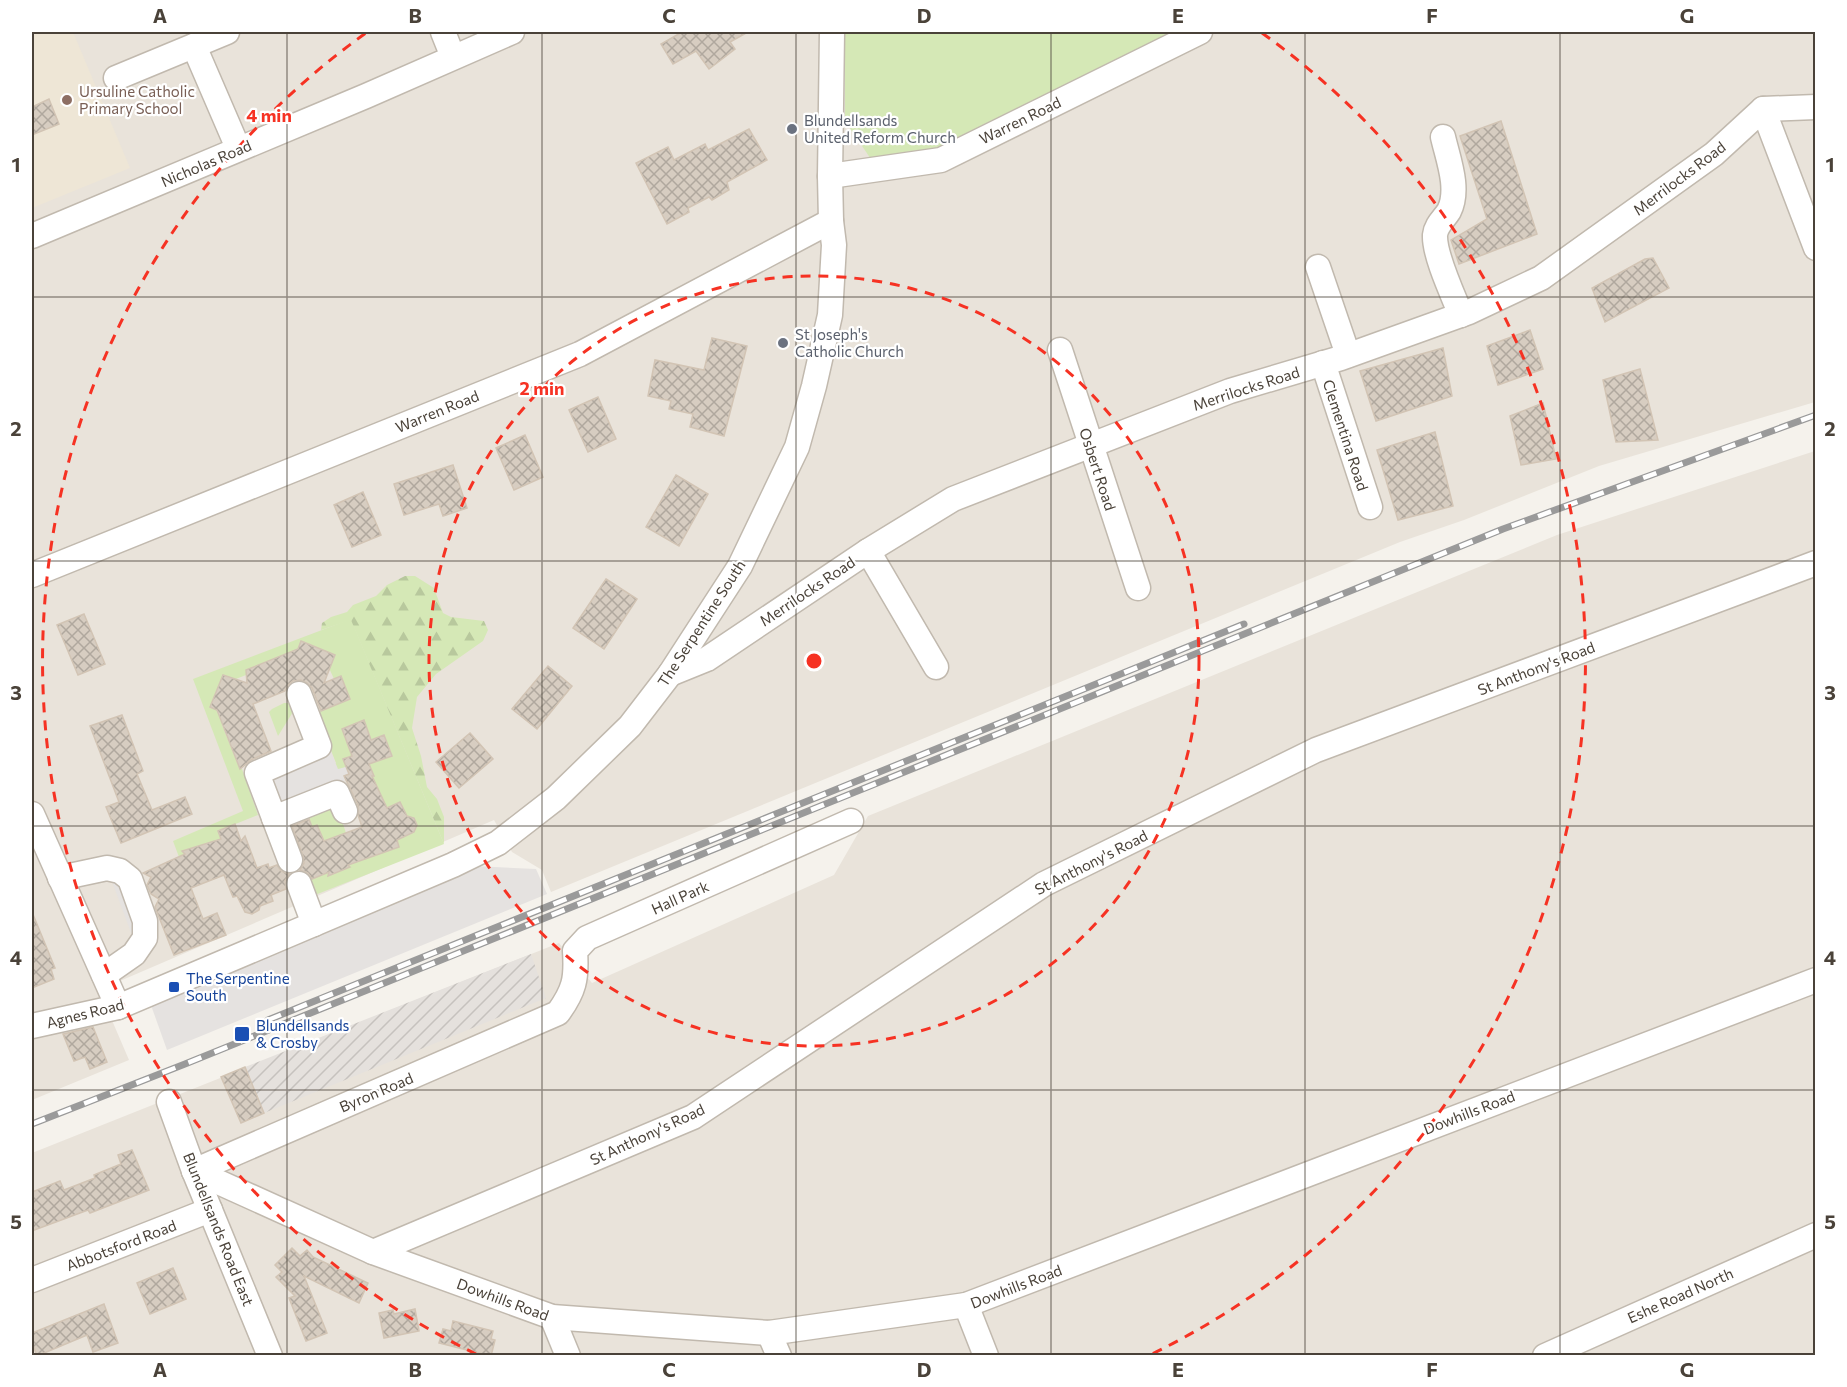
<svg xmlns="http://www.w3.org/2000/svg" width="1847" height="1387" font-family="Commissioner,sans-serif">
<defs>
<pattern id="industrial-furrows" width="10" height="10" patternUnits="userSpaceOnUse" patternTransform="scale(1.5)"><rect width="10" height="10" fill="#e5e1dd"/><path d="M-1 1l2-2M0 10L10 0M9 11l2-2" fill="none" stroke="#c6c2be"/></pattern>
<pattern id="forest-firs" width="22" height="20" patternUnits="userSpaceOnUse" patternTransform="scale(1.5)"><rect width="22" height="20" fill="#d5e8b6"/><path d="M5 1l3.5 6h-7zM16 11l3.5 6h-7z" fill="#b8c89d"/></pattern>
<pattern id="building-cross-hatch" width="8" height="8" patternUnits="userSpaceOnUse" patternTransform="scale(1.5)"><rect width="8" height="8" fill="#d7cdc1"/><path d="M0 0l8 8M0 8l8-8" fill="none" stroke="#b0a89e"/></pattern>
</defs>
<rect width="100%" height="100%" fill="#f5f2ec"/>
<g fill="#e9e3da">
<path d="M32 32H1815V402L1599 466 1464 520 1400 542 551 892 542 870 512 852 494 820 99 990 129 1060 32 1100Z"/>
<path d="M1815 451V1355L32 1356V1153L559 943 592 983 834 875 868 816 1557 535Z"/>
</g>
<path fill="url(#industrial-furrows)" d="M531 954 546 998 264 1113 245 1067Z"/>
<path fill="#eee6d6" d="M32 32H73L130 168 32 208Z"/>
<g fill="#d5e8b6">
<path d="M845 32H1200L941 160 877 168 845 121Z"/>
<path d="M351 619 444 844 315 895 305 881 329 872V876L350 867 348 865 399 847 395 835 400 831 407 836 414 832 417 825 414 818 407 816 400 802 384 810 371 776 374 775 367 765 392 755 384 735 371 740 364 720 342 729 352 756 344 759 346 767 280 791 336 763 316 713 350 699 334 679 329 668 334 655 302 641 296 654 246 670V675L236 679 223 675 210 707 221 712 222 725 240 769H242L258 815 218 831 222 842 207 843 183 852 185 854 179 857 173 841 243 811 193 679Z"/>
<path d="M284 703H288L296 707 278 736 269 712 272 709Z"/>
<path d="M333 808 339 812 346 833 324 841 317 825 312 827 308 816 324 810Z"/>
</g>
<path fill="url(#forest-firs)" d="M405 576H415L434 588 443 613 451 617 484 621 488 630 483 641 436 674 417 697 412 728 421 756 427 787 437 799 444 817V844L351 620 321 630 322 623 331 617 347 612 353 605 376 596 387 585Z"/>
<g fill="#e5e2e0">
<path d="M331 752 338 769 346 767 349 774 344 776 345 780 285 814 271 781 272 766Z"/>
<path d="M453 865 536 869 547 894 167 1050 147 994Z"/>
<path d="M107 868 130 879 137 949Z"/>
</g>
<g fill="url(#building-cross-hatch)" stroke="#d2c4b4" stroke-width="1.5">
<path d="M682 32H748L730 42 735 49 709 69 696 51 673 64 661 44Z"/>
<path d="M49 99 59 124 32 135V107Z"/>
<path d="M1501 121 1537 234 1459 264 1451 240 1487 219 1460 136Z"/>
<path d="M749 129 767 160 727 182 729 190 712 200 709 197 688 208 689 212 667 224 636 163 668 147 674 160 705 144 708 150Z"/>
<path d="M1653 258 1669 288 1605 322 1592 288 1645 259Z"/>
<path d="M1530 330 1543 369 1498 385 1487 346Z"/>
<path d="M712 338 747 346 724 436 690 427 693 414 669 409 671 401 648 396 655 360 704 370Z"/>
<path d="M1443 348 1452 396 1376 421 1360 371Z"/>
<path d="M1640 369 1658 440 1616 442 1603 380Z"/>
<path d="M598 397 616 439 588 452 569 410Z"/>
<path d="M1543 403 1556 459 1521 465 1510 416Z"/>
<path d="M1435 432 1453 506 1398 520 1377 450Z"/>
<path d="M525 435 543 477 514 490 496 448Z"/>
<path d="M453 465 467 508 443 516 439 504 404 515 394 484Z"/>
<path d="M676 475 708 494 679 546 646 527Z"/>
<path d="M363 492 381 535 352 547 334 505Z"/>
<path d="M606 579 637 599 604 649 573 628Z"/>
<path d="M84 614 105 664 78 675 57 625Z"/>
<path d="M301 641 335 655 324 683 341 676 350 699 321 711 312 688 307 683 301 680 293 681 288 685 285 691 253 704 271 751 251 760 240 769 217 710 210 707 223 675 247 683 246 670 298 649Z"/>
<path d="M548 666 572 686 537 729 512 709Z"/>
<path d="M122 715 143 771 137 774 152 810 185 797 192 814 121 843 106 807 119 802 90 726Z"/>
<path d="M364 720 371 740 384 735 392 756 369 764 374 776H372L387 808 400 802 407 816 414 818 417 825 414 832 397 840 399 847 348 865 350 867 328 876 329 872 312 879 308 873 300 870 304 863 303 856 292 826 309 819 312 827 317 825 324 841 362 827 358 815V805L344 776 349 774 343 759 352 756 342 729Z"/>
<path d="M470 733 493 759 459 788 436 762Z"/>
<path d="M235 824 241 841 245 836 257 868 268 864 269 868 277 865 281 871 289 874 285 881 286 889 271 895 273 901 260 906 259 910 252 914 245 912 237 896 233 897 224 875 191 888 203 919 217 913 226 935 174 955 155 907 159 899 151 894 147 885 151 877 143 873 185 854 182 851 221 839 218 831Z"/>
<path d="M32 912 55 968 51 969 54 979 32 988Z"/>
<path d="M93 1027 107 1062 90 1069 85 1057 74 1061 63 1034Z"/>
<path d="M245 1067 264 1113 241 1123 221 1077Z"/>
<path d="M132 1150 149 1190 90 1213 88 1210 32 1231V1192L60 1181 64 1190 95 1178 94 1175 121 1164 118 1155Z"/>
<path d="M292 1248 300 1256 307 1250 313 1257 368 1283 359 1303 304 1276 327 1333 306 1341 289 1298 295 1296 276 1277 282 1272 275 1265Z"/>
<path d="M173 1268 186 1299 150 1314 137 1283Z"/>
<path d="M104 1304 118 1343 93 1352 87 1335 37 1356 32 1342V1333Z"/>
<path d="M415 1309 419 1331 384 1338 379 1313 393 1310 394 1314Z"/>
<path d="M453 1321 493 1331 491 1339 495 1340 491 1356 439 1343 443 1329 451 1331Z"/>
</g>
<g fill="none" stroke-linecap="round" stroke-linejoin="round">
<defs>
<g id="minor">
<path d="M443 32 453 57"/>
<path d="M194 46 238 148"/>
<path d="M116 78 227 32"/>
<path d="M1763 109 1816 248"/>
<path d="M1443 137C1448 159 1460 189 1449 211 1444 219 1436 225 1435 235 1434 255 1453 295 1461 315"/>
<path d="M830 176 941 160 1200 32"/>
<path d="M32 236 366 96 512 32"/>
<path d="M1318 267 1348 355"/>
<path d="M1060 350 1138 588"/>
<path d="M1323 363 1370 507"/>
<path d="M868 551 936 667"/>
<path d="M32 575 580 354 831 221"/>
<path d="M670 674 707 659 868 551 953 499 1230 391 1341 358 1469 312 1541 278 1714 154 1763 109 1816 107"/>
<path d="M32 814 118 1007"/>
<path d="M274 818 337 793 345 811"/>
<path d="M290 860 257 773 319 746 299 694"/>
<path d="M60 878 107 868 120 871 130 879 145 921V938L134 954 104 975"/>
<path d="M299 884 314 924"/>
<path d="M32 1026 118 1007 453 865 498 843 556 798 630 726 670 674 740 566 797 447 814 386 830 315 834 245 831 221 830 176 832 32"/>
<path d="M169 1102 194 1171 270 1356"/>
<path d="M194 1171 373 1252 552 1317 769 1333 966 1305 1816 980"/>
<path d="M194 1171 558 1013C574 991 577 979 575 951L587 938 851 821"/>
<path d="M373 1252 693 1117 1044 884 1316 750 1816 563"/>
<path d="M32 1280 210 1210"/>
<path d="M966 1305 986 1356"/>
<path d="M552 1317 568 1356"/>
<path d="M769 1333 779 1356"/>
<path d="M1545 1356 1816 1235"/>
</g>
</defs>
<use href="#minor" stroke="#c1b9ae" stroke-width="27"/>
<use href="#minor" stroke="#fff" stroke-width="24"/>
<defs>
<g id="rail">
<path d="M268 1020 1244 624"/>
<path d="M32 1124 185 1064 1503 529 1816 415"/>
</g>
</defs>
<use href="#rail" stroke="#9a9a9a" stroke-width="7"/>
<use href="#rail" stroke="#fff" stroke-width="4.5" stroke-dasharray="14" stroke-linecap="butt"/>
</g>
<path fill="none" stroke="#4a4239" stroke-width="1.5" stroke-opacity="0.55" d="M287 32V1356M542 32V1356M796 32V1356M1051 32V1356M1305 32V1356M1560 32V1356M32 297H1816M32 561H1816M32 826H1816M32 1090H1816"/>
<g fill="none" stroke="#f63223" stroke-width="3" stroke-dasharray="10 8">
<circle cx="814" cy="661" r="385"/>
<path d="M476 1354A771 771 0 0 1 366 33M1262 33A771 771 0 0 1 1152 1354"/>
</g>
<circle fill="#8d6e63" stroke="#fff" stroke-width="2" cx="67" cy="100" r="6"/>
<g fill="#6b7280" stroke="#fff" stroke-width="2">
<circle cx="792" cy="129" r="6"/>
<circle cx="783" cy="343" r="6"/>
</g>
<g fill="#1a4fb4" stroke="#fff" stroke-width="2">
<rect x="168" y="981" width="12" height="12" rx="3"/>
<rect x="234" y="1026" width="16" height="16" rx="3"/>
</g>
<g text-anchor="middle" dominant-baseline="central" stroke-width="4.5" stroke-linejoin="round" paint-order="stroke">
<g font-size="15" fill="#785e54" stroke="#fff" text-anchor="start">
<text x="79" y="91">Ursuline Catholic<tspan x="79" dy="17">Primary School</tspan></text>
</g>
<g font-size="15" fill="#5b616d" stroke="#fff" text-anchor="start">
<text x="804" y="120">Blundellsands<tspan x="804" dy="17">United Reform Church</tspan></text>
<text x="795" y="334">St Joseph's<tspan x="795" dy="17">Catholic Church</tspan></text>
</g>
<g font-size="15" fill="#4a4239" stroke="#fff">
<text transform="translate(1020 120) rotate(-26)">Warren Road</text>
<text transform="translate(206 163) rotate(-23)">Nicholas Road</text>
<text transform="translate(1679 178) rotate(-37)">Merrilocks Road</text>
<text transform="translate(1246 388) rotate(-18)">Merrilocks Road</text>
<text transform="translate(437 411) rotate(-22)">Warren Road</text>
<text transform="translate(1346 435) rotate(72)">Clementina Road</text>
<text transform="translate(1098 469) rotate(72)">Osbert Road</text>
<text transform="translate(807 591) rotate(-34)">Merrilocks Road</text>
<text transform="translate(701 623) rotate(-57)">The Serpentine South</text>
<text transform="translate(1536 668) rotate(-21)">St Anthony's Road</text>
<text transform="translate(1091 862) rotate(-27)">St Anthony's Road</text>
<text transform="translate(680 897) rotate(-24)">Hall Park</text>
<text transform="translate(85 1013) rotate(-14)">Agnes Road</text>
<text transform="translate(376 1092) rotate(-23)">Byron Road</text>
<text transform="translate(1469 1112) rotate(-21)">Dowhills Road</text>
<text transform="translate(647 1134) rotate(-25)">St Anthony's Road</text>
<text transform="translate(219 1229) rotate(68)">Blundellsands Road East</text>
<text transform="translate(121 1245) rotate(-21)">Abbotsford Road</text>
<text transform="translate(1016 1286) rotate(-21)">Dowhills Road</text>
<text transform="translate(1680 1295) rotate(-24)">Eshe Road North</text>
<text transform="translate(503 1299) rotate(20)">Dowhills Road</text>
</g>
<g font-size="15" fill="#164399" stroke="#fff" text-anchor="start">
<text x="186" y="978">The Serpentine<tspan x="186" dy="17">South</tspan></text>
<text x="256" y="1025">Blundellsands<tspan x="256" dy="17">&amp; Crosby</tspan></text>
</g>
</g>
<circle cx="814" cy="661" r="9" fill="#f63223" stroke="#fff" stroke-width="3"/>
<g font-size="18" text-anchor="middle" font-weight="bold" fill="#f63223" stroke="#fff" stroke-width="4.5" stroke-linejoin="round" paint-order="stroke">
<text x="269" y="122">4 min</text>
<text x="542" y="395">2 min</text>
</g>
<rect width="1847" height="1387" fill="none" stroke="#ffffff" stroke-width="66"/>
<rect x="33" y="33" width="1781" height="1321" fill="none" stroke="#4a4239" stroke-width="2"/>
<g font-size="20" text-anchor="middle" font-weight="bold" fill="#4a4239">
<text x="160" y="23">A</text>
<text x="415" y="23">B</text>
<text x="669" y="23">C</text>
<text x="924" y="23">D</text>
<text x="1178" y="23">E</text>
<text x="1432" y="23">F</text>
<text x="1687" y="23">G</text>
<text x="16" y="172">1</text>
<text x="1830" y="172">1</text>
<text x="16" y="436">2</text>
<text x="1830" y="436">2</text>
<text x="16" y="700">3</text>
<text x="1830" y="700">3</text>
<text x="16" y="965">4</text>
<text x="1830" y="965">4</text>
<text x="16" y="1229">5</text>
<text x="1830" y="1229">5</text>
<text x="160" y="1377">A</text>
<text x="415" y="1377">B</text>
<text x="669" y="1377">C</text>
<text x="924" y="1377">D</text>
<text x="1178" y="1377">E</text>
<text x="1432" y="1377">F</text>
<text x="1687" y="1377">G</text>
</g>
</svg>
